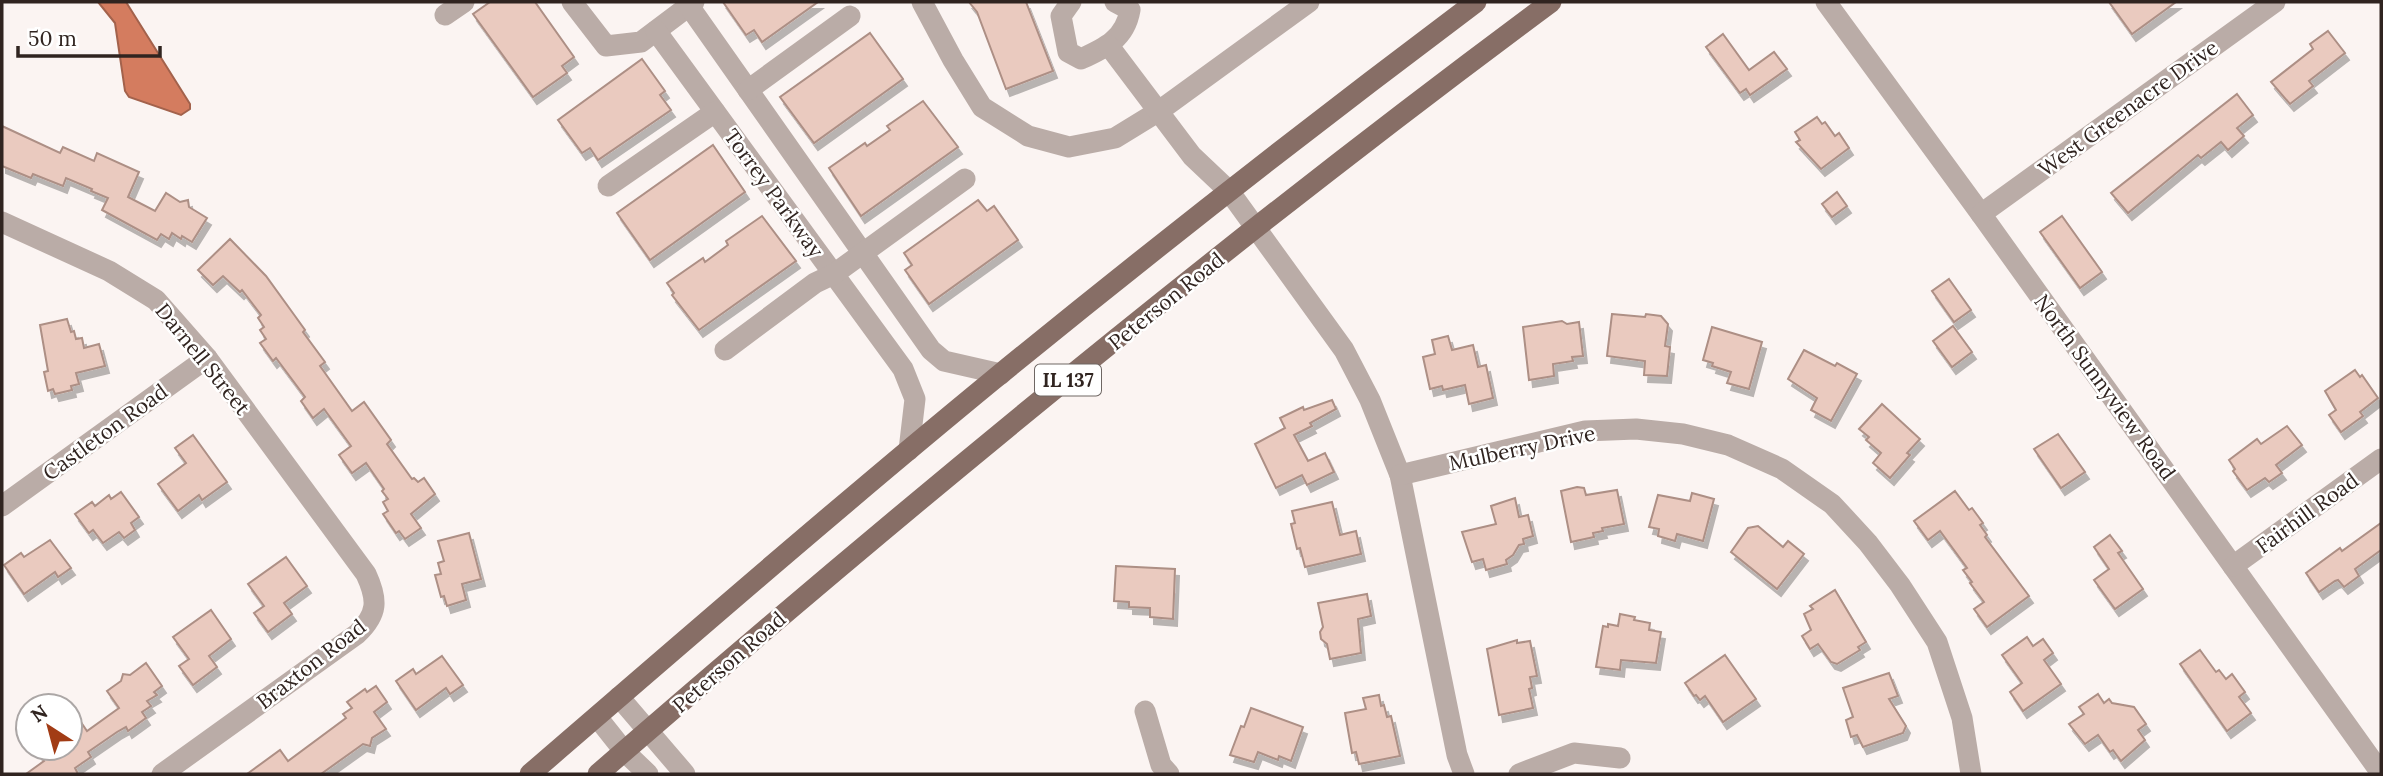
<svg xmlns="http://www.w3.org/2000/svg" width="2383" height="776" font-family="Lora,serif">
<defs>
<filter id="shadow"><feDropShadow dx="4" dy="7" stdDeviation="0" flood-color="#0004"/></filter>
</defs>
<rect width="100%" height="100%" fill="#fbf4f2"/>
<path fill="#d47c5f" stroke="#a3624c" stroke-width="2" d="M98 2H126L190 104V109L181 115 129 97 125 91 115 23Z"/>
<g fill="#eacabf" stroke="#ad8f85" stroke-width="2" filter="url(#shadow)">
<path d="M490 2H535L574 57 562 66 567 73 533 97 473 14Z"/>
<path d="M723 2H818L762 42 754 30 746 35Z"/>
<path d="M969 2H1026L1053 71 1006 89 977 12Z"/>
<path d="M2109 2H2176L2132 34Z"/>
<path d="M2328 31 2345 53 2309 81 2313 86 2290 104 2271 82 2313 49 2310 44Z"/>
<path d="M870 33 903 79 814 143 780 97Z"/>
<path d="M1723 34 1749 70 1774 52 1787 69 1750 95 1746 89 1740 93 1706 47Z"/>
<path d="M642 59 665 91 660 95 671 110 598 160 590 148 582 153 558 120Z"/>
<path d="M2237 94 2253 115 2237 128 2244 136 2228 150 2221 142 2201 158 2198 155 2128 213 2111 193Z"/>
<path d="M923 101 958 147 861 216 829 168 865 143 867 146 890 130 887 126Z"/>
<path d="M1817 117 1822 124 1825 122 1835 136 1839 133 1849 148 1821 169 1796 142 1800 140 1795 132Z"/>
<path d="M2 126 60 153 63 147 94 161 97 153 139 172 128 197 155 211 166 193 180 202 188 200 189 207 207 218 192 242 182 236 181 239 172 233 169 239 161 234 157 240 102 210 108 198 91 191 92 189 66 178 63 186 33 174 31 178 2 166Z"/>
<path d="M713 145 745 192 650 260 617 213Z"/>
<path d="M1837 192 1847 206 1832 217 1822 204Z"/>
<path d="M978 200 987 211 994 206 1018 240 929 304 905 270 912 265 904 253Z"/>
<path d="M762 216 796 261 699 330 672 295 674 293 667 283 703 258 705 262 728 245 726 241Z"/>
<path d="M2062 216 2102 272 2080 288 2040 232Z"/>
<path d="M230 239 266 276 295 316 305 330 303 332 325 362 320 366 352 411 364 402 391 440 387 444 412 479 414 478 418 482 424 478 435 494 411 514 421 528 405 539 399 531 396 533 383 514 388 511 383 502 388 499 382 491 384 489 366 463 352 473 339 455 351 446 324 409 313 418 301 401 305 397 276 358 273 361 260 343 266 339 260 330 264 327 258 318 261 315 242 290 240 292 223 276 213 285 198 270Z"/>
<path d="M1949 279 1971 310 1954 322 1932 291Z"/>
<path d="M1612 314 1645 317 1646 314 1661 316 1668 324 1665 346 1670 347 1667 376 1644 375 1645 361 1607 356Z"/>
<path d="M67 319 71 332 74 331 76 339 82 338 84 348 99 344 105 366 76 373 79 384 71 386 72 390 55 394 53 389 48 391 44 372 48 371 40 325Z"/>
<path d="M1562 321 1567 324 1579 322 1583 356 1572 357 1573 361 1553 364 1554 376 1529 380 1523 327Z"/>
<path d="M1953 326 1972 352 1952 367 1933 341Z"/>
<path d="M1712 327 1762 342 1749 389 1727 383 1731 372 1712 366 1713 363 1703 360Z"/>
<path d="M1448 336 1452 350 1473 345 1478 367 1486 365 1493 398 1469 404 1465 385 1443 390 1442 386 1430 389 1423 357 1435 354 1432 340Z"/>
<path d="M1804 350 1835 366 1837 363 1857 374 1831 421 1811 410 1817 398 1788 379Z"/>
<path d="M2355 370 2360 377 2362 375 2378 398 2360 412 2363 416 2341 432 2329 415 2336 410 2325 391Z"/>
<path d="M1332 400 1336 409 1310 423 1312 426 1294 435 1308 461 1325 453 1334 472 1307 485 1302 475 1276 488 1255 444 1285 428 1280 418 1303 407 1304 410Z"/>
<path d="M1882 404 1920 439 1907 453 1910 455 1890 478 1873 463 1881 453 1866 440 1869 437 1859 429Z"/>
<path d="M2287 426 2302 445 2276 465 2282 473 2269 482 2265 478 2247 490 2233 471 2235 469 2229 460 2257 439 2261 444Z"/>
<path d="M2058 434 2085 472 2061 488 2034 449Z"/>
<path d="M193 435 227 482 202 500 199 495 178 511 158 484 186 463 175 448Z"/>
<path d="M1577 487 1584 488 1586 495 1617 490 1624 524 1602 528 1603 531 1593 533 1594 537 1571 542 1561 491Z"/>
<path d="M1955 491 1969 510 1972 508 1983 523 1980 525 1987 535 1985 537 2029 596 1987 627 1974 609 1984 602 1970 583 1972 582 1963 570 1967 568 1940 531 1928 540 1914 521Z"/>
<path d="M121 492 139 517 131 523 135 530 124 538 119 532 103 543 93 530 89 533 75 514 92 502 95 506 109 495 111 499Z"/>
<path d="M1692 493 1714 499 1703 541 1677 534 1675 541 1658 536 1659 529 1649 527 1658 495 1690 501Z"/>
<path d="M1515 498 1519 517 1528 515 1533 536 1523 539 1524 544 1519 545 1513 555 1506 560 1507 564 1486 570 1483 559 1472 562 1462 532 1496 524 1491 506Z"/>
<path d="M1332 502 1340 535 1356 531 1361 554 1305 567 1300 548 1297 549 1291 524 1295 523 1292 511Z"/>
<path d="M2381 523V550L2355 569 2359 576 2344 587 2338 580 2335 581 2319 592 2306 573 2340 548 2342 551Z"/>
<path d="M1758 526 1783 547 1788 541 1804 554 1777 589 1731 552 1748 528Z"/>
<path d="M469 533 481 579 462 584 466 600 447 606 444 596 441 597 435 575 441 574 438 563 444 561 438 541Z"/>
<path d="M2110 535 2122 551 2118 553 2143 589 2115 609 2094 580 2109 569 2094 547Z"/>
<path d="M50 540 71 568 58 577 55 572 24 594 4 565 21 553 24 557Z"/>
<path d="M286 557 307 586 284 603 292 614 268 632 254 613 264 606 248 584Z"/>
<path d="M1116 566 1175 569 1173 619 1150 617V608L1129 607V602L1114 601Z"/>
<path d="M1835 590 1866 642 1858 647 1860 650 1837 664 1831 662 1818 644 1810 649 1802 636 1811 630 1804 614 1813 609 1810 606Z"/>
<path d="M1367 594 1371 616 1358 619 1361 653 1330 659 1327 644 1321 639 1320 632 1323 627 1318 603Z"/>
<path d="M211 610 231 639 209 656 217 667 193 685 179 666 189 659 173 637Z"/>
<path d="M1620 614 1635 617 1634 620 1650 623 1649 630 1661 632 1656 663 1621 660 1620 670 1596 667 1603 626 1608 627V624L1618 626Z"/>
<path d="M2027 637 2033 646 2043 639 2053 653 2044 660 2061 684 2023 711 2010 692 2022 683 2002 655Z"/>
<path d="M1517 640V643L1530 641 1537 676 1530 677 1532 688 1529 689 1533 708 1499 715 1487 649Z"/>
<path d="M2200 650 2216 672 2219 670 2226 679 2232 674 2245 692 2239 697 2251 713 2227 731 2180 664Z"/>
<path d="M1725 655 1756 699 1723 722 1705 696 1700 700 1696 695 1694 696 1685 683Z"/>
<path d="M442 656 463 685 450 694 446 688 416 710 396 681 413 669 416 674Z"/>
<path d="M146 663 162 686 154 692 157 695 147 701 151 706 142 712 146 718 128 731 126 727 117 732 88 752 91 757 75 768 78 774H26L44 761 35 748H70V706L87 731 119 708 107 691 121 681 123 674 130 675Z"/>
<path d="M1889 673 1898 696 1889 699 1906 726 1903 733 1863 747 1857 735 1851 737 1846 720 1853 717 1843 688Z"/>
<path d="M376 686 387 702 374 712 386 729 372 738 370 746 363 744 321 774H247L280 750 288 761 346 718 343 714 352 708 347 702 365 689 367 692Z"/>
<path d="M2098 694 2104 703 2109 699 2112 703 2134 707 2146 724 2138 730 2145 740 2121 761 2113 750 2110 752 2098 735 2085 744 2069 724 2084 714 2079 707Z"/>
<path d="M1379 695 1381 706 1384 705 1387 717 1391 716 1400 756 1359 764 1356 752 1352 753 1345 713 1366 709 1363 698Z"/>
<path d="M1251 708 1303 727 1291 761 1279 756 1278 760 1258 752 1254 762 1230 755 1241 726 1244 727Z"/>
</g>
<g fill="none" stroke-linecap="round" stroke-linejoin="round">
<g stroke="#baaca7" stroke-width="21">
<path d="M572 2 606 46 641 42 694 2"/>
<path d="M922 2 953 60 982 107 1028 136 1069 147 1115 138 1159 111 1309 2"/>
<path d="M1071 2 1061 16 1068 52 1081 59C1105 48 1125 39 1130 10L1115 2"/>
<path d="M1826 2 1981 214 2381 773"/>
<path d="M689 6 931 350 944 361 1001 374"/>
<path d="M445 15 464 2"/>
<path d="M656 31 903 369 915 399 909 450"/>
<path d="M1109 46 1192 156 1229 191 1344 350 1370 400 1400 475 1457 755 1464 774"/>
<path d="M748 90 850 16"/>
<path d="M608 186 715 112"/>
<path d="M1981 214 2275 2"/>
<path d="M2 222 109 271 156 300 207 358 366 574C378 600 378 614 357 634L162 774"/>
<path d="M725 350 815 283 834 274 965 179"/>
<path d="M1400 475 1585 431 1636 429 1683 434 1728 445 1782 469 1832 504 1868 543 1900 585 1937 642 1962 718 1971 774"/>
<path d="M2 506 207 358"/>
<path d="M2233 566 2381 459"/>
<path d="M619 697 685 774"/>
<path d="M1145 711 1161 765 1169 774"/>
<path d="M597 717 624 751 648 774"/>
<path d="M1519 774 1574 753 1620 758"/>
</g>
<g stroke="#876e66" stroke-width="21">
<path d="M530 774C683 642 836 509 993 380 1151 251 1312 125 1476 2"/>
<path d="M598 774C906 506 1223 245 1551 2"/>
</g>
</g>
<g text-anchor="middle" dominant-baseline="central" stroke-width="5" stroke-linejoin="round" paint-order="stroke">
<rect fill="#fff" stroke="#6e6663" stroke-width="2" x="1035" y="364.5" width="66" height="31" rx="5"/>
<g font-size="19" font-weight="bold" fill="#302420">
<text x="1068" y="380">IL 137</text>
</g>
<g font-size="21" fill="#302420" stroke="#fff">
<text transform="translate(2128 108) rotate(-36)">West Greenacre Drive</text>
<text transform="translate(774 193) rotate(54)">Torrey Parkway</text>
<text transform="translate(1166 301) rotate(-39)">Peterson Road</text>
<text transform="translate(203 359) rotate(51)">Darnell Street</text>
<text transform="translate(2105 387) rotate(54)">North Sunnyview Road</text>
<text transform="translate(105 432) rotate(-36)">Castleton Road</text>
<text transform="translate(1522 448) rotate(-12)">Mulberry Drive</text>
<text transform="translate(2307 513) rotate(-36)">Fairhill Road</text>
<text transform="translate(729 662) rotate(-41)">Peterson Road</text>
<text transform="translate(311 664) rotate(-38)">Braxton Road</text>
</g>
</g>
<rect width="2383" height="776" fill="none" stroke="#302420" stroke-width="7"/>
<g transform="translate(49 727) rotate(324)"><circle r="33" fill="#ffffff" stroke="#aca7a6" stroke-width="2"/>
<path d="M0-5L12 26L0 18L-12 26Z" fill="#a23c15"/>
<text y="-10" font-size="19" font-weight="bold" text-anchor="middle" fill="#302420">N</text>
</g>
<path d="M18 46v10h142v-10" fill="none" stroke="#302420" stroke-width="3.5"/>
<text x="28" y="46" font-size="21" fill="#302420" stroke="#ffffff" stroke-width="5" paint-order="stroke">50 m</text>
</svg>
